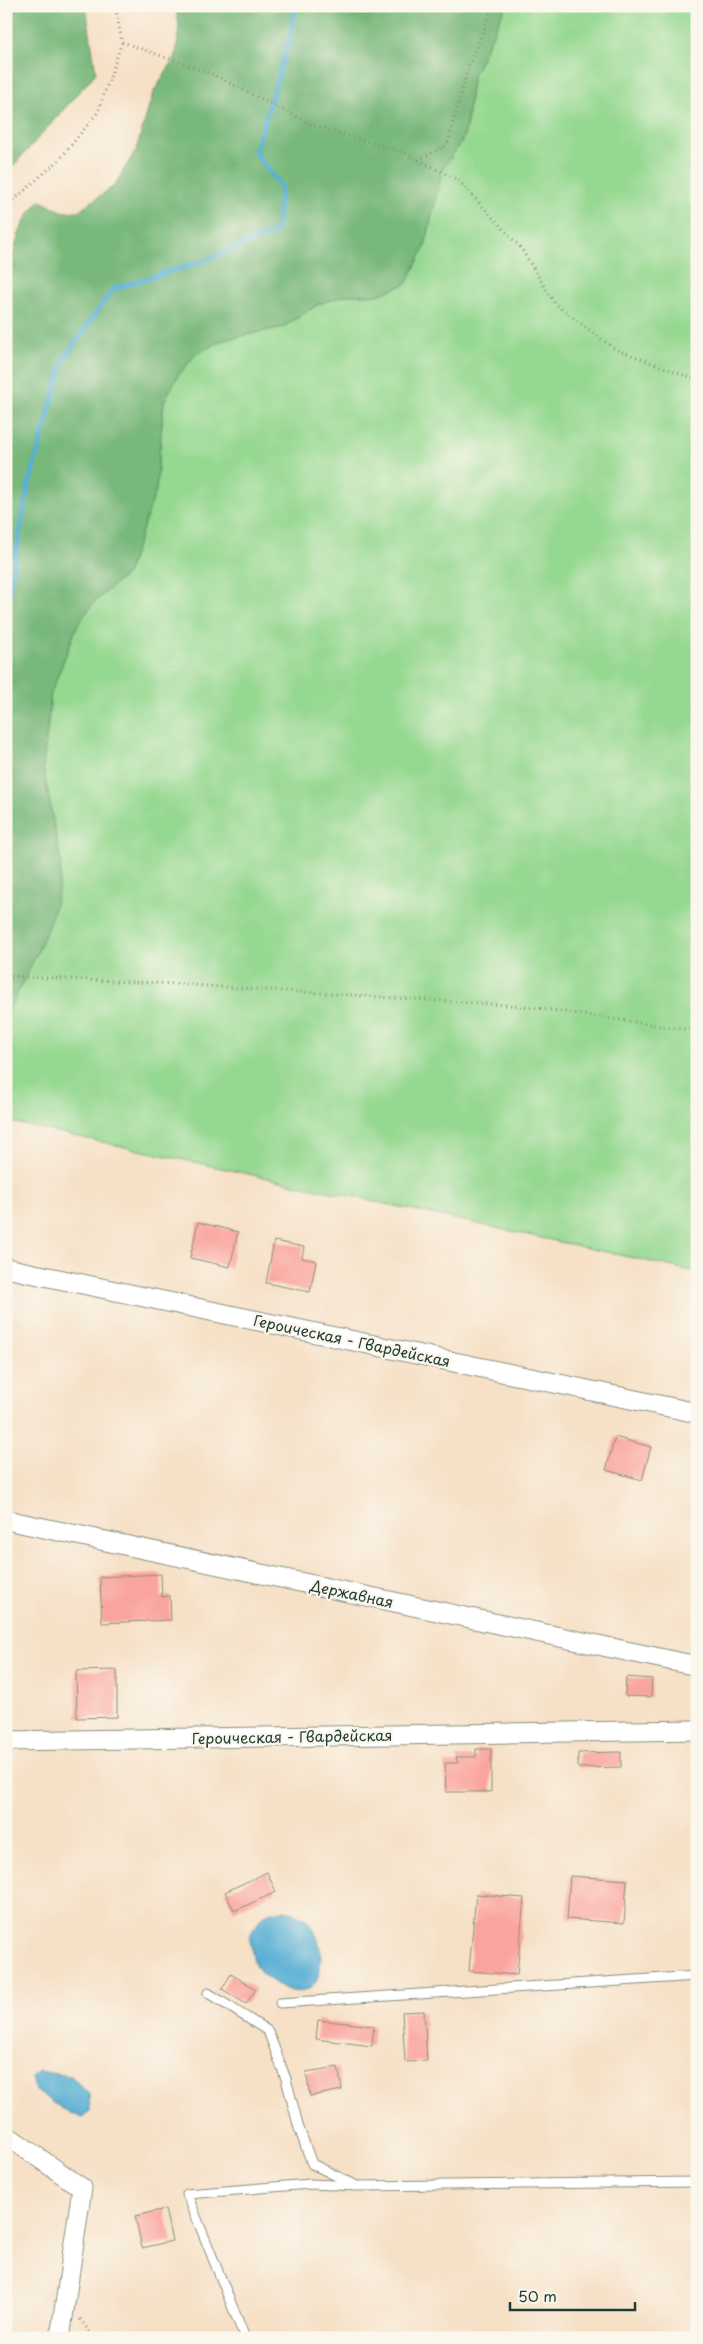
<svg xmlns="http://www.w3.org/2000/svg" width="703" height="2344" font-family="'Playpen Sans',sans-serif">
<rect width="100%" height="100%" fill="#fbf7ec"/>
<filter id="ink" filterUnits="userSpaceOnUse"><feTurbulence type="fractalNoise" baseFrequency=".02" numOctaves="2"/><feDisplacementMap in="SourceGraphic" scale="10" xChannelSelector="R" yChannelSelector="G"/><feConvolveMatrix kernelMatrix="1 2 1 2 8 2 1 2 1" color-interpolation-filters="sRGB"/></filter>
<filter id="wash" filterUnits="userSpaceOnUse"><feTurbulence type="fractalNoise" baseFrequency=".0096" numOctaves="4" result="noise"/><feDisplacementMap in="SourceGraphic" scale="20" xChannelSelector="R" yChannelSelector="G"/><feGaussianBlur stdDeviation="1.12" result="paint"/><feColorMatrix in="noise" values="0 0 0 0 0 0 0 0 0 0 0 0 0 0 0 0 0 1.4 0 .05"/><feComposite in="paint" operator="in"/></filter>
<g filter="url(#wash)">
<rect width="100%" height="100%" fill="#f6e0c6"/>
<path fill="#95d890" stroke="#5a8a62" d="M506 6H697V1272L6 1121V1017L41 943 61 863 43 767 51 693 77 626 94 602 127 574 156 490 164 401 178 376 196 354 223 340 283 327 319 304 346 295H378L425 247 442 170 462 141 466 129 472 78Z"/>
<g fill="#78b87a" stroke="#4c7a57">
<path d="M6 6H86L96 73 6 174Z"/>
<path d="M175 6H506L472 78 466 129 462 141 442 170 425 247 406 284 378 295H346L319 304 283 327 223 340 196 354 178 376 164 401 156 490 127 574 94 602 77 626 51 693 43 767 61 863C61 916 28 970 6 1017V286C14 257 16 222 40 201L64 212 78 211 114 186 136 150 153 93 176 56 179 25Z"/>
</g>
<g fill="#57afd4" stroke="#3b7684">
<path d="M286 1910C292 1913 299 1915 304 1918 330 1936 329 2015 278 1985 272 1981 261 1974 257 1968 252 1960 252 1946 249 1937 261 1917 261 1912 286 1910Z"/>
<path d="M38 2071 71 2076 89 2094 90 2111 84 2117 70 2114 35 2090 32 2078Z"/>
</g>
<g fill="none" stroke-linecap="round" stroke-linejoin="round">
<path stroke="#57afd4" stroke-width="5" d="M6 605 29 483 64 359 113 289 203 261 276 231 281 186 255 153 286 51 296 6"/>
</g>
<g id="blocks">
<g fill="#faa49e">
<path d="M198 1222 238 1232 230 1267 190 1258Z"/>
<path d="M274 1241 304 1247 302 1258 316 1261 310 1292 266 1283Z"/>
<path d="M615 1437 651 1447 642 1480 606 1470Z"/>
<path d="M161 1574 162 1597 170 1596 171 1620 102 1623 100 1577Z"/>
<path d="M117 1670V1717L77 1718 76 1671Z"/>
<path d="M626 1677 652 1679 651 1697 625 1696Z"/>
<path d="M476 1749H491V1792H446L445 1763H458L456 1757H476Z"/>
<path d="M621 1752V1767L578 1768V1753Z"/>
<path d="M267 1872 276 1892 234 1911 225 1892Z"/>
<path d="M570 1876 627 1880 624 1923 567 1919Z"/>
<path d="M476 1894 524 1898 517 1975 469 1971Z"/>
<path d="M231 1974 256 1989 246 2004 222 1989Z"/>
<path d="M424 2011 427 2061 405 2062 402 2012Z"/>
<path d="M318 2020 374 2026 372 2046 316 2039Z"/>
<path d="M338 2067 342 2090 310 2096 306 2072Z"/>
<path d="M165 2209 172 2241 142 2248 135 2216Z"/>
</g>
</g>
</g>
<g filter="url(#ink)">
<use href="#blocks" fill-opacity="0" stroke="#8a8e7d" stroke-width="1"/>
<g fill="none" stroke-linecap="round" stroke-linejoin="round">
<defs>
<g id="service">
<path d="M208 1993 268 2031 286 2079 299 2128 312 2164 353 2184"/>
<path d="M280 2003 697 1976"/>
<path d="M245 2338 187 2194 310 2184 358 2186 697 2182"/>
</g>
<g id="minor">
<path d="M6 1268 697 1413"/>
<path d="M6 1520 697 1666"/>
<path d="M6 1741 697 1730"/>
<path d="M6 2135 82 2188 60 2338"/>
</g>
</defs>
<use href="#service" stroke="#8a8e7d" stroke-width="11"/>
<use href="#minor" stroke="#8a8e7d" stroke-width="21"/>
<g stroke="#8a8e7d" stroke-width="3" stroke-dasharray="1 4" stroke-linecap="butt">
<path d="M122 42 212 74 313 125 405 153 458 180 521 248 555 304 615 349 697 380"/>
<path d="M418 160 447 145 468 68 491 12 497 6"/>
<path d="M6 207 60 159 98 112 122 42 115 6"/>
<path d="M6 976 176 984 523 1006 697 1031"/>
<path d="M80 2319 94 2338"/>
</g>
<use href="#service" stroke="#fff" stroke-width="9"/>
<use href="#minor" stroke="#fff" stroke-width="19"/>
</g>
</g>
<g text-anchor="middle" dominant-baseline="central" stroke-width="4.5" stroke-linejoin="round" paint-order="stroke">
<g font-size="15" fill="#1f3d34" stroke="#fbf7ec">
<text transform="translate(352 1340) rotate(12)">Героическая - Гвардейская</text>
<text transform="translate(352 1593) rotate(12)">Державная</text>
<text transform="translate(292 1736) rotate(-1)">Героическая - Гвардейская</text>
</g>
</g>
<rect width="703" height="2344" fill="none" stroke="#fbf7ec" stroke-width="25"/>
<path d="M510 2302v8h125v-8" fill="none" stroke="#1f3d34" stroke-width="2.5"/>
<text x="518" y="2302" font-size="15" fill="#1f3d34" stroke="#fbf7ec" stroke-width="4" paint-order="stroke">50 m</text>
</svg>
